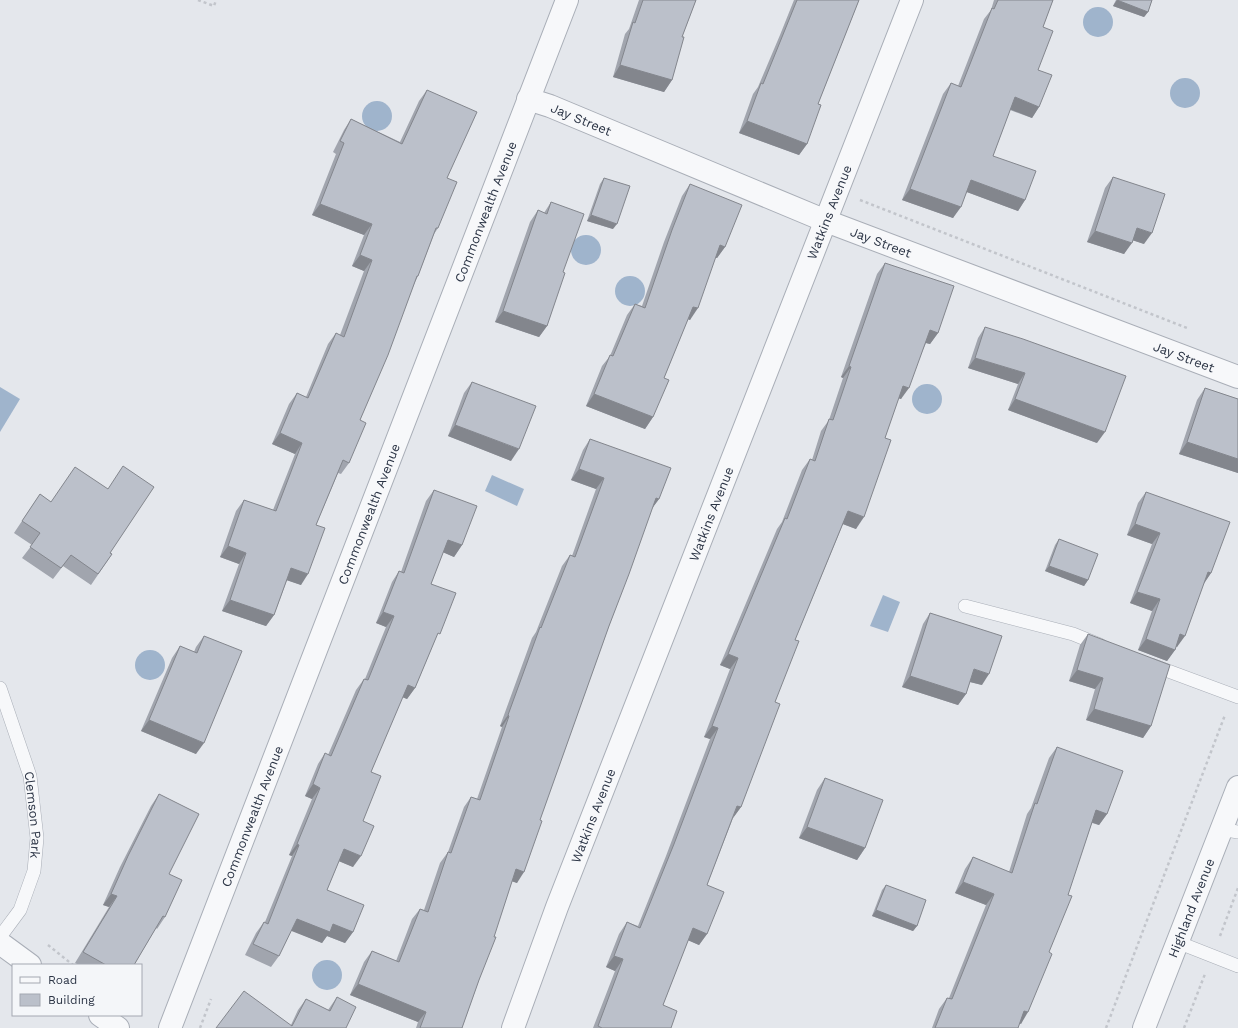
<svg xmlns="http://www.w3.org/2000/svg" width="1238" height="1028" font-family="'Work Sans',sans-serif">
<rect width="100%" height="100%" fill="#e4e7ec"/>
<g fill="#9fb4cc">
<circle cx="1098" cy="22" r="15"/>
<circle cx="1185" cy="93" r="15"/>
<circle cx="377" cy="116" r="15"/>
<circle cx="586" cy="250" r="15"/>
<circle cx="630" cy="291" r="15"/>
<circle cx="927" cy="399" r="15"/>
<path d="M0 387 20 399 0 432Z"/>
<path d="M492 475 524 489 517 506 485 491Z"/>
<path d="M883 595 900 602 888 632 870 626Z"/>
<circle cx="150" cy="665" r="15"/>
<circle cx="327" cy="975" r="15"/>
</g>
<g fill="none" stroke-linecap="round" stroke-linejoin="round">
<defs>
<g id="service">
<path d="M965 606 1073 634 1100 645"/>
<path d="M1152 665 1238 697"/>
<path id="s1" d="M0 688 30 776 37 838 34 871 20 910 0 937"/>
<path d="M1221 829 1238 832"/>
<path d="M1177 942 1238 966"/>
</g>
<g id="minor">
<path id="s2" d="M528 99 550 106 826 221 1238 377"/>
<path d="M0 943 30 965"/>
<path d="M100 1015 118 1028"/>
<path id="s3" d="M170 1028 567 0"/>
<path id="s4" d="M513 1028 557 907 912 0"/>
</g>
<g id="tertiary">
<path id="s5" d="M1144 1028 1238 787"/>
</g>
</defs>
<use href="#service" stroke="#a9aeb7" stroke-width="14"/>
<use href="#minor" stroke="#a9aeb7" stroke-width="24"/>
<use href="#tertiary" stroke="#a9aeb7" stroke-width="24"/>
<g stroke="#c2c5cb" stroke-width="2.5" stroke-dasharray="3 3" stroke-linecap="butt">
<path d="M198 0 214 6 216 0"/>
<path d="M860 200 1187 328"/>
<path d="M1220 936 1238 888"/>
<path d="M48 945 73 965"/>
<path d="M200 1028 211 999"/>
<path d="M1106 1028 1225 715"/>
<path d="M1184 1028 1205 974"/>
</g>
<use href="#service" stroke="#f7f8fa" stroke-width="13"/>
<use href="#minor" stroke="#f7f8fa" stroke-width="22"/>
<use href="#tertiary" stroke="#f7f8fa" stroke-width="22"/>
</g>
<g fill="#a1a5ae">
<path d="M639 0H696L682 37 672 80 664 92 613 77 625 34 629 29Z"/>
<path d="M794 0H859L818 104 807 144 799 155 739 133 753 94 758 87 780 35Z"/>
<path d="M994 0H1053L1043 27 1038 70 1039 107 1032 118 1010 110 993 156 1025 200 1018 211 967 192 953 218 902 200 943 94 951 83 958 86 984 19 991 10Z"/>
<path d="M1116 0H1152L1148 12 1144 17 1113 6Z"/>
<path d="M427 90 447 178 438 228 434 234 418 276 415 282 360 420 349 463 341 474 338 473 316 525 301 585 287 580 274 615 266 626 222 611 239 564 220 557 236 511 244 500 273 510 295 454 272 444 289 404 297 393 306 397 328 344 336 333 340 335 364 271 352 266 364 235 312 215 336 154 333 152 344 130 351 119 400 142 419 101Z"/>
<path d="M1113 177 1144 244 1132 240 1124 254 1087 242 1105 188Z"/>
<path d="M604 178 613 229 587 221 600 184Z"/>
<path d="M690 184 725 247 717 258H715L690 320 688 319 664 378 653 417 645 429 586 406 602 366 610 356 627 315 635 304 642 306 664 242 682 196Z"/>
<path d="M551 202 563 272 547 326 539 337 495 322 530 222 538 210 544 213Z"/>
<path d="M885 263 938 333 930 344 926 343 901 399 898 398 885 438 856 529 843 524 795 640 741 807 733 818 707 885V934L699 945 688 940 663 1005 671 1028H593L615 971 606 967 619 934 627 922 638 926 666 856 710 739 704 737 730 669 720 665 777 529 782 522 802 470 810 459 812 460 821 431 829 420 843 378 841 377 877 274Z"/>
<path d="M985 327 1097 443 1008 410 1018 384 968 368 978 338Z"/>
<path d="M472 382 511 461 448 436 464 393Z"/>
<path d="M1205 388 1238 399V473L1179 454 1197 400Z"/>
<path d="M590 439 659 499 652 508 609 626 517 883 512 881 479 980 462 1028H416L418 1022 350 995 364 962 372 951 396 961 412 919 420 909 424 910 440 863 448 852 464 807 471 797 477 799 502 727 500 726 532 638 536 632 562 566 570 555 572 556 596 489 571 480 583 450Z"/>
<path d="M434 490 462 545 454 557 443 552 431 584 435 640 415 688 407 699 402 697 371 772 363 821 353 867 339 861 327 890 353 932 345 943 327 936 322 943 291 930 279 956 271 967 245 955 256 933 264 922H265L292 856 289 855 312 799 305 796 318 764 325 753 328 755 356 690 364 679H365L386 627 376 623 392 582 399 571 401 572 426 501Z"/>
<path d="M1146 492 1211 573 1204 583 1177 647 1176 646 1175 650 1167 661 1138 650 1152 611 1130 603 1152 544 1127 535 1138 503Z"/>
<path d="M40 494 112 554 91 585 63 566 53 579 22 558 32 545 14 533Z"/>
<path d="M1059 539 1088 580 1084 586 1045 571 1055 545Z"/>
<path d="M930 613 982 685 970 682 966 694 958 705 902 687 923 624Z"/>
<path d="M1088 634 1151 726 1143 738 1086 720 1095 689 1069 681 1080 645Z"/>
<path d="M204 636 196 754 141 731 172 658 180 646 194 652 196 647Z"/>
<path d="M1057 747 1107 814 1099 825 1092 823 1021 1024 1020 1023 1018 1028H932L939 1009 947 998H949L986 905 955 893 965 869 973 857 1009 872 1027 814 1031 808 1049 758Z"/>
<path d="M825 778 865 848 857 860 799 838 817 790Z"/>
<path d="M159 794 169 874 165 917 157 929 156 928 134 965H79L75 963 109 907 103 905 120 867 151 806Z"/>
<path d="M886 885 917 926 913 931 872 916 882 890Z"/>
<path d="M337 997 346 1028H216L291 1025 298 1010 306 999 328 1010Z"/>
</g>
<g fill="#83868d">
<path d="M1117 0 1148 12 1144 17 1113 6Z"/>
<path d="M620 65 672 80 664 92 613 77Z"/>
<path d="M1015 97 1039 107 1032 118 1007 108Z"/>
<path d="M747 121 807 144 799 155 739 133Z"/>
<path d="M971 180 1025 200 1018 211 964 191Z"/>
<path d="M910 189 961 207 953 218 902 200Z"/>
<path d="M320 204 372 224 364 235 312 215Z"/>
<path d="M591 215 617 224 613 229 587 221Z"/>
<path d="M1137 228 1152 233 1144 244 1129 239Z"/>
<path d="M1095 231 1132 243 1124 254 1087 242Z"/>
<path d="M720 245 725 247 717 258 712 256Z"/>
<path d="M360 255 372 260 364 271 352 266Z"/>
<path d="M693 307 698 308 690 320 685 318Z"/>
<path d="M503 311 547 326 539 337 495 322Z"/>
<path d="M930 330 938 333 930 344 922 342Z"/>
<path d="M975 358 1025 373 1018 384 968 368Z"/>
<path d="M849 366 851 367 843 378 841 377Z"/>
<path d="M903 386 909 388 901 399 895 397Z"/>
<path d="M594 394 653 417 645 429 586 406Z"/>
<path d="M1015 399 1105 432 1097 443 1008 410Z"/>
<path d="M455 425 519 449 511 461 448 436Z"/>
<path d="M280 433 302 443 295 454 272 444Z"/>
<path d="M1187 442 1238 459V473L1179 454Z"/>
<path d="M579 469 604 478 596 489 571 480Z"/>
<path d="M656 498 659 499 651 510Z"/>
<path d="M848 511 864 517 856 529 840 523Z"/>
<path d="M1135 524 1160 533 1152 544 1127 535Z"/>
<path d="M448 540 462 545 454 557 440 551Z"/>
<path d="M228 546 246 553 239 564 220 557Z"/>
<path d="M1049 566 1088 580 1084 586 1045 571Z"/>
<path d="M291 568 308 574 301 585 283 579Z"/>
<path d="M1208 572 1211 573 1203 585Z"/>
<path d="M1137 592 1160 599 1152 611 1130 603Z"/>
<path d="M230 600 274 615 266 626 222 611Z"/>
<path d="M383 612 394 616 386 627 376 623Z"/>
<path d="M1180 634 1185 636 1177 647 1172 645Z"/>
<path d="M1146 639 1175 650 1167 661 1138 650Z"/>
<path d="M728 654 738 658 730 669 720 665Z"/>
<path d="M974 669 989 674 982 685 966 681Z"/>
<path d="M1077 670 1103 678 1095 689 1069 681Z"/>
<path d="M910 676 966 694 958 705 902 687Z"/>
<path d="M408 685 415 688 407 699 400 696Z"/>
<path d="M1094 709 1151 726 1143 738 1086 720Z"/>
<path d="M508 715 509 716 502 727 500 726Z"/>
<path d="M149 720 204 743 196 754 141 731Z"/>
<path d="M712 726 718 728 710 739 704 737Z"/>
<path d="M313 784 320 788 312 799 305 796Z"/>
<path d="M737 806 741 807 733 818Z"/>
<path d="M1096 810 1107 814 1099 825 1088 821Z"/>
<path d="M807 827 865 848 857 860 799 838Z"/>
<path d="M297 844 299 845 292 856 289 855Z"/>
<path d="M344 849 361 856 353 867 336 860Z"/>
<path d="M516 869 524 872 517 883 508 880Z"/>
<path d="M963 882 994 894 986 905 955 893Z"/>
<path d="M111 894 117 896 109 907 103 905Z"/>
<path d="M876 910 917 926 913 931 872 916Z"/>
<path d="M297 919 333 924 353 932 345 943 327 936 322 943 289 930Z"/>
<path d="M693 928 707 934 699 945 685 939Z"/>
<path d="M614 956 623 959 615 971 606 967Z"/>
<path d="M358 984 426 1012 418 1022 350 995Z"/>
<path d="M1024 1011 1028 1012 1021 1024 1017 1022Z"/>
</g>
<g fill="#bbc0ca" stroke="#83868d">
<path d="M643 0H696L682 37H684L672 80 620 65 633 22 635 23Z"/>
<path d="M797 0H859L818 104 821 105 807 144 747 121 761 83 763 84Z"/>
<path d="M998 0H1053L1043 27 1053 31 1038 70 1052 75 1039 107 1015 97 993 156 1036 171 1025 200 971 180 961 207 910 189 951 83 961 87 992 8 994 9Z"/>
<path d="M1117 0H1152L1148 12Z"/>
<path d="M427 90 477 112 447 178 457 182 438 228H436L418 276H417L388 355 360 420 366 423 349 463 343 460 316 525 325 528 308 574 291 568 274 615 230 600 246 553 228 546 244 500 276 511 302 443 280 433 297 393 308 398 336 333 344 337 372 260 360 255 372 224 320 204 344 143 340 141 351 119 402 144Z"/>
<path d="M1113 177 1165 194 1152 233 1137 228 1132 243 1095 231Z"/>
<path d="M604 178 630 186 617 224 591 215Z"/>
<path d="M690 184 742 205 725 247 720 245 698 308 693 307 664 378 669 380 653 417 594 394 610 355 613 356 635 304 645 308 672 230Z"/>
<path d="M551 202 584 214 563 272 565 273 547 326 503 311 538 210 547 214Z"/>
<path d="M885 263 954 286 938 333 930 330 909 388 903 386 885 438 891 440 864 517 848 511 795 640 799 641 775 702 780 704 741 807 737 806 707 885 724 892 707 934 693 928 663 1005 677 1011 671 1028H602L598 1026 623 959 614 956 627 922 640 928 674 844 718 728 712 726 738 658 728 654 785 518 787 519 810 459 815 461 829 419 833 420 851 367 849 366Z"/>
<path d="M985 327 1023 339 1126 376 1105 432 1015 399 1025 373 975 358Z"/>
<path d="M472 382 536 406 519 449 455 425Z"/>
<path d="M1205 388 1238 399V459L1187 442Z"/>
<path d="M590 439 671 468 659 499 656 498 629 574 609 626 540 820 542 821 524 872 516 869 494 937H496L479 980 462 1028H420L426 1012 358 984 372 951 399 962 420 909 428 912 448 852 451 853 471 797 480 800 509 716 508 715 540 627 541 628 570 555 575 557 604 478 579 469Z"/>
<path d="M123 466 154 487 110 553 112 554 98 574 71 555 61 568 30 547 40 533 22 521 40 494 51 502 75 467 108 489Z"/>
<path d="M434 490 477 506 462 545 448 540 431 584 456 593 440 634 438 633 415 688 408 685 371 772 381 776 363 821 374 826 361 856 344 849 327 890 364 905 353 932 333 924 330 932 297 919 279 956 253 944 264 922 268 924 299 845 297 844 320 788 313 784 325 753 331 756 364 679 368 680 394 616 383 612 399 571 404 573Z"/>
<path d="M1146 492 1230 522 1211 573 1208 572 1185 636 1180 634 1175 650 1146 639 1160 599 1137 592 1160 533 1135 524Z"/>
<path d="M1059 539 1098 554 1088 580 1049 566Z"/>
<path d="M930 613 1002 636 989 674 974 669 966 694 910 676Z"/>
<path d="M1088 634 1170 665 1151 726 1094 709 1103 678 1077 670Z"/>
<path d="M204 636 242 651 204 743 149 720 180 646 197 653Z"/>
<path d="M1057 747 1123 771 1107 814 1096 810 1068 895 1072 896 1049 952 1052 954 1028 1012 1024 1011 1018 1028H935L947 998 952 999 994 894 963 882 973 857 1012 873 1035 803 1037 804Z"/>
<path d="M825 778 883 800 865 848 807 827Z"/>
<path d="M159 794 199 814 169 874 182 880 165 917 163 916 134 965H106L83 952 117 896 111 894 128 856Z"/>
<path d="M886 885 926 900 917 926 876 910Z"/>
<path d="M244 991 292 1026 306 999 330 1011 337 997 356 1007 346 1028H216Z"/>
</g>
<g text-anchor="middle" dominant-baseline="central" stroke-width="4" stroke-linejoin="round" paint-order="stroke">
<g font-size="13" fill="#2b3445" stroke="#f4f6f9">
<text stroke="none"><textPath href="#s2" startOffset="57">Jay Street</textPath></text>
<text stroke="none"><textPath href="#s3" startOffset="875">Commonwealth Avenue</textPath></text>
<text stroke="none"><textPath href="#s4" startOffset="875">Watkins Avenue</textPath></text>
<text stroke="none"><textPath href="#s2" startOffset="381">Jay Street</textPath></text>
<text stroke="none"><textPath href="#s2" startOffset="705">Jay Street</textPath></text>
<text stroke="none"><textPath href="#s4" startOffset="551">Watkins Avenue</textPath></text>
<text stroke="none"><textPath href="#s3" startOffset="551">Commonwealth Avenue</textPath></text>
<text stroke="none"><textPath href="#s1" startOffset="132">Clemson Park</textPath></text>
<text stroke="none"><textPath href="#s4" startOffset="227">Watkins Avenue</textPath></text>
<text stroke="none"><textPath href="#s3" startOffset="227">Commonwealth Avenue</textPath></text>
<text stroke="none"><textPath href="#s5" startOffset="129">Highland Avenue</textPath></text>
</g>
</g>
<rect x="12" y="964" width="130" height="52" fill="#f4f6f9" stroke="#a4a8b1"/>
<rect x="20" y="977" width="20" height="6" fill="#f7f8fa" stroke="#a4a8b1"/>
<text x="48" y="984" font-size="12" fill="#2b3445">Road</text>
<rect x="20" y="994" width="20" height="12" fill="#bbc0ca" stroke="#a4a8b1"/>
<text x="48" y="1004" font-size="12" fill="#2b3445">Building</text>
</svg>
